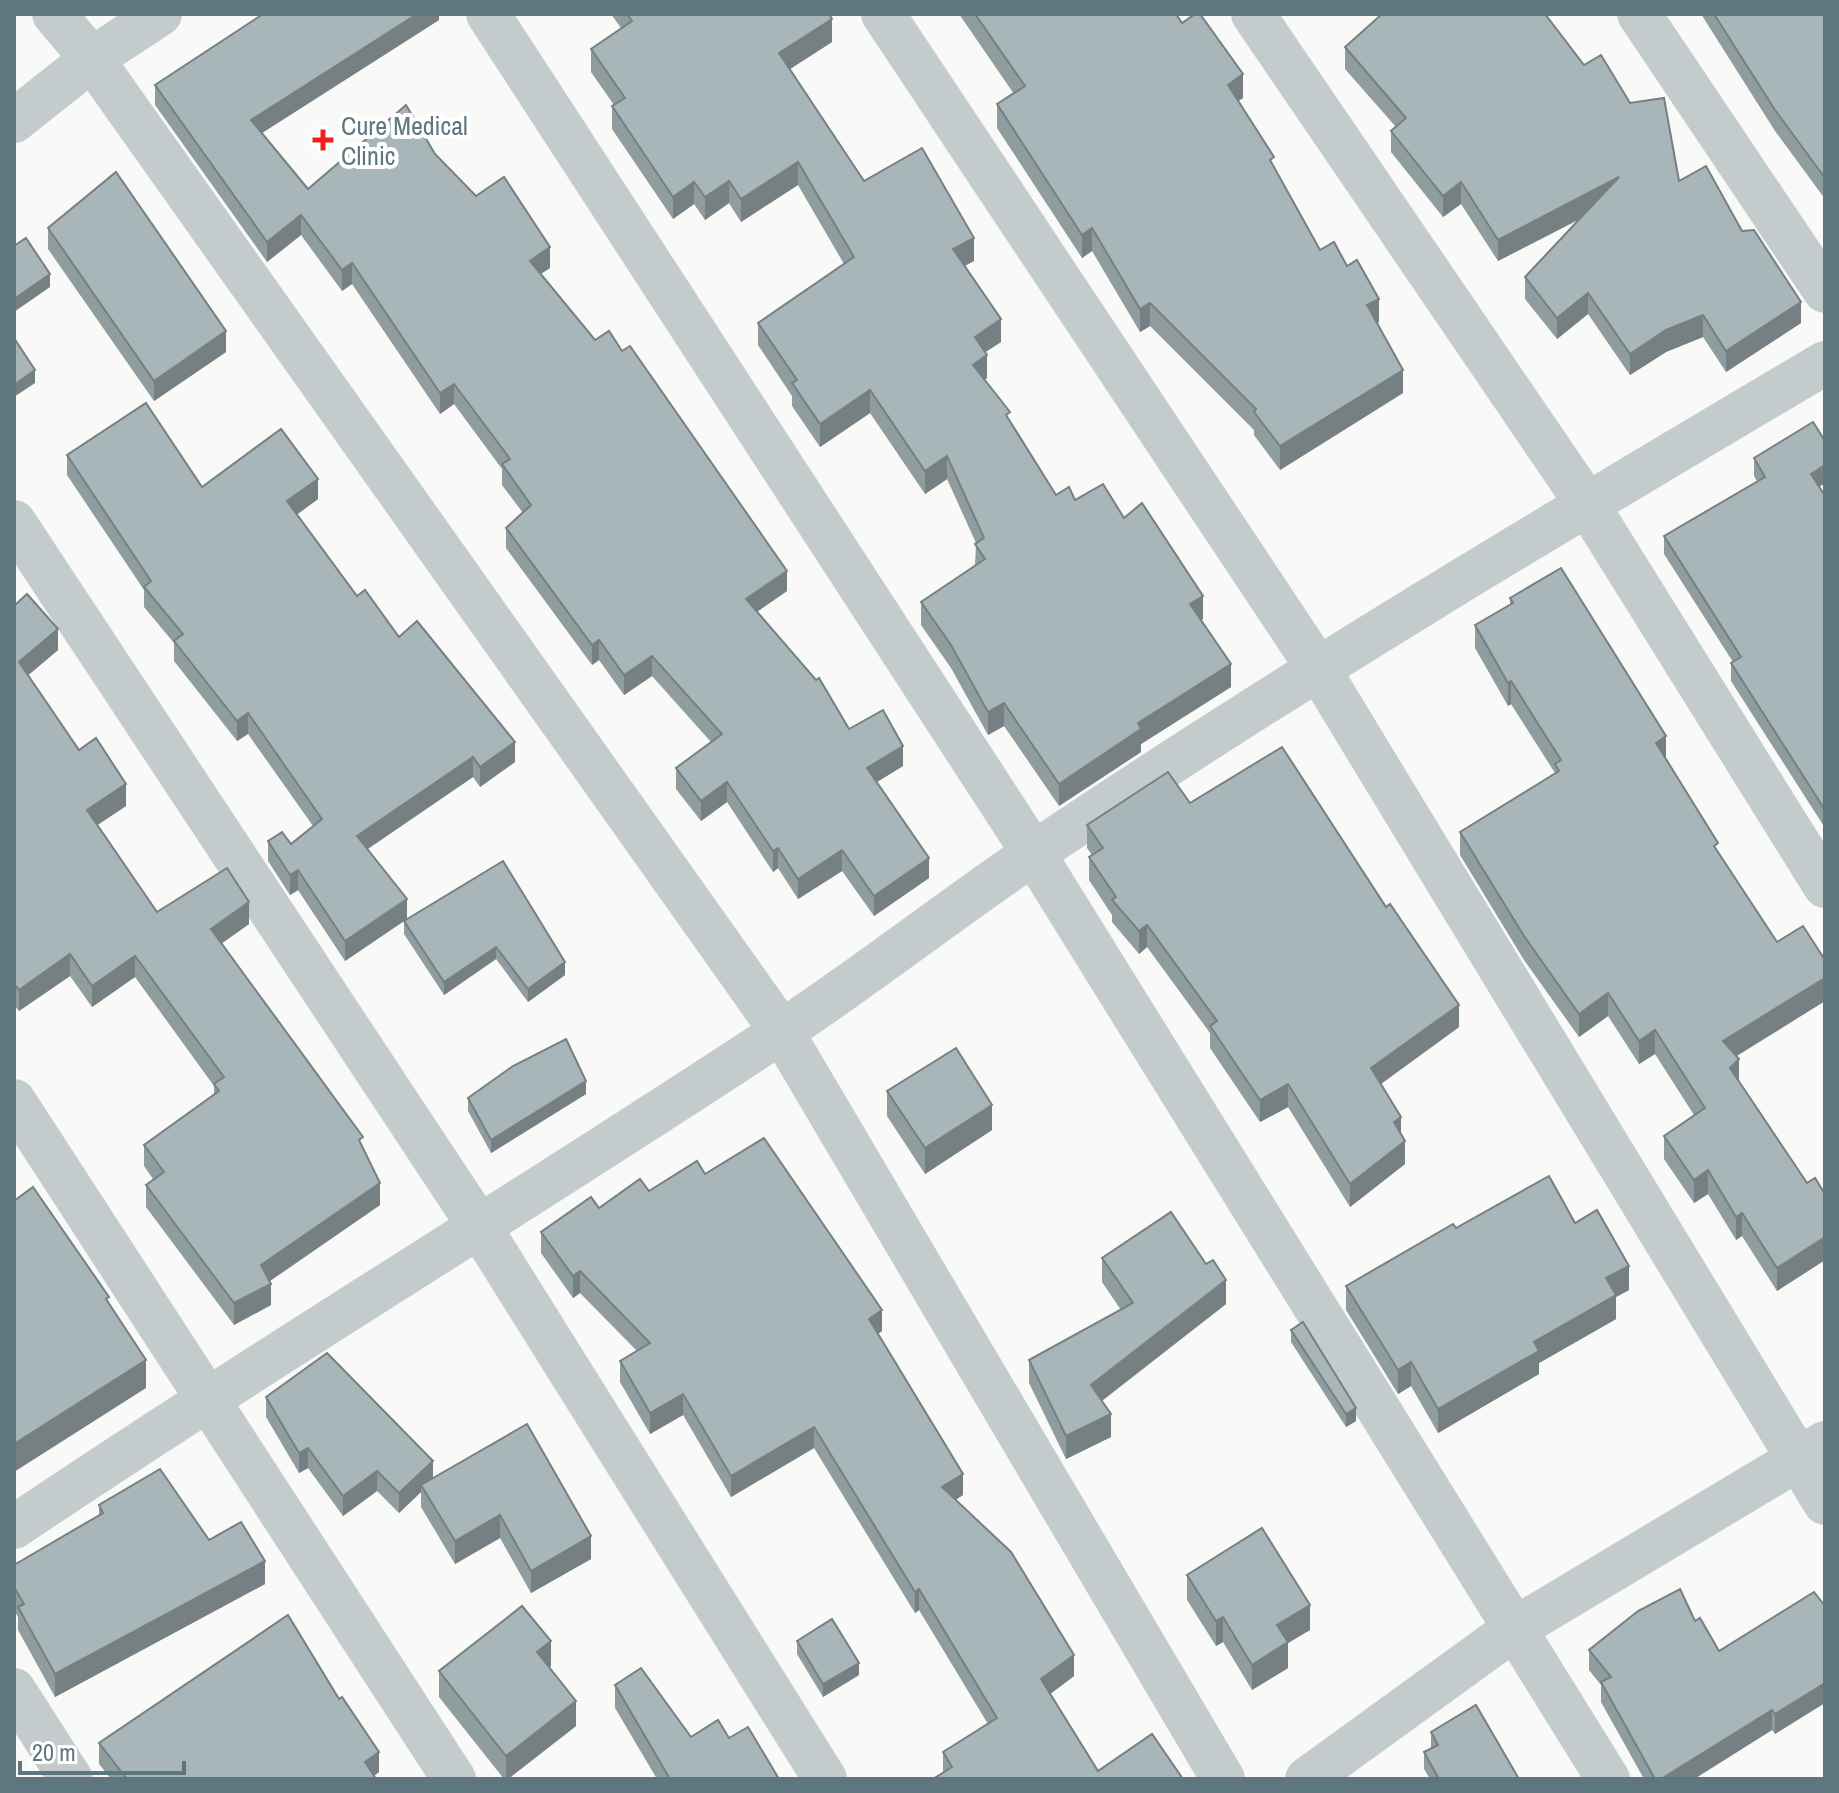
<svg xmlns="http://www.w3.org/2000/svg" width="1839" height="1793" font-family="'Archivo Narrow',sans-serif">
<rect width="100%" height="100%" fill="#f9f9f7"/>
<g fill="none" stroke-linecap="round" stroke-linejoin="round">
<g stroke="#c4cbcd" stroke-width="44">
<path d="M54 14 92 59 782 1032 1223 1779"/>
<path d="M488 14 1034 854 1608 1779"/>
<path d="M883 14 1319 670 1825 1503"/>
<path d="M1253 14 1587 504 1825 886"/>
<path d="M1639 14 1825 291"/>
<path d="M14 121 92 59 160 14"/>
<path d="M14 522 479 1226 825 1779"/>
<path d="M14 1101 454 1779"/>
<path d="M14 1527C265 1358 525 1201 778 1034 865 977 947 912 1034 853 1291 680 1558 521 1825 363"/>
<path d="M14 1690 71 1779"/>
<path d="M1307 1779 1514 1629 1825 1443"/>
</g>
</g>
<g fill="#909d9f">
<path d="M439 14V20L262 133 308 189 435 154 476 196 550 268 540 274 787 591 757 612 849 729 903 766 877 782 929 878 874 916 842 871 798 899 778 868 773 872 727 802 701 821 676 789V768L711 742 652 676 624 695 599 660 592 665 506 548V528L523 513 502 485V469L454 404 440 414 352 284 342 291 301 235 267 262 155 105V85Z"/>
<path d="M611 14H829L832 42 790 69 864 181 974 261 964 266 1001 342 985 352 987 378 984 380 1056 495 1075 500 1124 518 1203 619 1201 620 1231 687 1141 744V752L1059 806 1004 726 988 735 951 668 921 625V602L975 566 976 543 947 479 925 494 870 413 820 447 792 406V396L758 345V323L844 264 798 185 741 222 729 203 705 220 694 204 673 219 612 129V106L614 105 591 72V49L621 28Z"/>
<path d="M959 14H1176L1182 23 1243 98 1238 101 1320 250 1347 266 1379 322 1377 323 1403 393 1280 470 1254 435V430L1150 326 1140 332 1092 251 1082 258 997 128V104L1014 94Z"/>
<path d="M1701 14H1825V199L1775 131Z"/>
<path d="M1345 47 1584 65 1679 181 1742 231 1801 323 1726 372 1703 337 1666 352 1630 375 1588 314 1557 339 1525 299V277L1580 218 1498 261 1461 204 1443 217 1391 152V131L1396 127 1345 69Z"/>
<path d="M48 228 226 352 154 401 48 249Z"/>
<path d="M1825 441V483L1819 487 1825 496V828L1731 681V663L1733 662 1664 554V536L1757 481 1754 476V458Z"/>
<path d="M67 455 202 487 318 499 296 515 357 596 399 637 515 762 480 787 473 777 368 849 407 919 503 861 565 975 528 1002 496 959 444 995 404 934V921L345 961 298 890 290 895 268 861V841L291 844 313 826 248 734 237 741 174 661V643L144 607V590L67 475Z"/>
<path d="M1510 598 1666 759 1718 852 1777 942 1825 960V1001L1737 1056 1739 1082 1807 1183 1825 1194V1260L1777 1291 1742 1236 1736 1240 1708 1194 1694 1203 1664 1159V1136L1694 1115 1655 1054 1639 1064 1608 1016 1579 1037 1524 960 1460 855V832L1555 773 1511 704 1508 706 1475 648V625L1510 604Z"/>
<path d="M14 606 58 650 28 675 79 750 126 806 97 825 157 912 249 924 222 943 363 1149 380 1205 270 1281 271 1305 234 1325 146 1207V1185L153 1179 144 1166V1145L214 1094V1086L135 977 92 1007 70 976 19 1011 14 1005Z"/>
<path d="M1190 803 1459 1027 1381 1084 1401 1135 1405 1164 1350 1207 1288 1107 1260 1122 1210 1048V1033L1147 947 1139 954 1112 922V915L1089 880V857L1092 855 1087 848V825Z"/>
<path d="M887 1091 992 1130 925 1174 887 1116Z"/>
<path d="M586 1094 491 1153 468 1111V1098Z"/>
<path d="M705 1174 882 1331 878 1334 963 1495 955 1500 1074 1676 1050 1694 1098 1771 1183 1779 943 1773V1752L988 1724 919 1610 915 1613 814 1448 731 1497 683 1415 650 1434 620 1382V1361L637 1351 580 1293 573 1298 541 1253V1232L599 1208Z"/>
<path d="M1575 1223 1629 1290 1616 1297V1319L1539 1363V1374L1438 1433 1411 1386 1398 1394 1346 1310V1286L1456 1228Z"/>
<path d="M1102 1258 1226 1304 1102 1401 1111 1437 1066 1459 1029 1383V1360L1121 1310 1102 1282Z"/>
<path d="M1291 1330 1356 1421 1346 1427 1291 1342Z"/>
<path d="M266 1397 433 1478 591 1559 531 1593 500 1538 455 1564 421 1507V1492L399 1513 377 1491 343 1516 308 1468 299 1473 266 1417Z"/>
<path d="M99 1505 209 1540 265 1584 55 1697 18 1630V1617L14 1610V1565L99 1516Z"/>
<path d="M1187 1575 1310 1630 1288 1643V1668L1252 1690 1223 1642 1216 1646 1187 1600Z"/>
<path d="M1825 1606 1775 1734 1772 1730 1694 1779H1644L1601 1702V1685L1589 1670V1650L1695 1621 1719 1651Z"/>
<path d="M797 1641 859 1675 823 1697 797 1654Z"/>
<path d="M551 1666 549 1667 576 1726 508 1779H504L439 1697V1671Z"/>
<path d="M615 1685 691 1737 729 1738 779 1779H657L615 1708Z"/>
<path d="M1431 1732 1519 1779H1430L1424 1769V1752L1431 1749Z"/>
<path d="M99 1743 379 1772 374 1776 376 1779H111L99 1764Z"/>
</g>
<g fill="#767f82">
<path d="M417 14H439V20L251 140V120Z"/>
<path d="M832 19V42L779 76V53Z"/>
<path d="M1243 74V98L1228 108V85Z"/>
<path d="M798 162V185L741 222V199Z"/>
<path d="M1619 177V199L1498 261V240Z"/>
<path d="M729 181V203L705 220V197Z"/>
<path d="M694 182V204L673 219V197Z"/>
<path d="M1461 182V204L1443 217V196Z"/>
<path d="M301 215V235L267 262V242Z"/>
<path d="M1092 228V251L1082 258V235Z"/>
<path d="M974 238V261L953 272V249Z"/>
<path d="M550 247V268L530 281V261Z"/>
<path d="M352 263V284L342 291V270Z"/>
<path d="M50 274V287L14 312V299Z"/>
<path d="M1588 293V314L1557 339V318Z"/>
<path d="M1379 299V322L1367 328V305Z"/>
<path d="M1801 302V323L1726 372V351Z"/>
<path d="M1150 303V326L1140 332V309Z"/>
<path d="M1703 315V337L1666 352 1630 375V354L1666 330Z"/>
<path d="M1001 319V342L975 359V337Z"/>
<path d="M226 331V352L154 401V381Z"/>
<path d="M987 355V378L973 388V365Z"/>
<path d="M35 370V383L14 397V385Z"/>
<path d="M1403 370V393L1280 470V446Z"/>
<path d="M454 384V404L440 414V393Z"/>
<path d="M870 390V413L820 447V424Z"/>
<path d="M947 456V479L925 494V471Z"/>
<path d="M1825 465V483L1811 492V474Z"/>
<path d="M318 479V499L287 522V501Z"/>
<path d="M787 571V591L746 619V599Z"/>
<path d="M1203 596V619L1190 627V604Z"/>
<path d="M58 629V650L19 683V662Z"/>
<path d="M599 640V660L592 665V645Z"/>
<path d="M652 656V676L624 695V675Z"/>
<path d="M1231 664V687L1141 744V752L1059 806V784L1138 723Z"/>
<path d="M1511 681V704L1508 706V683Z"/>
<path d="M1004 703V726L988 735V712Z"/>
<path d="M248 713V734L237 741V721Z"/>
<path d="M1666 736V759L1656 766V743Z"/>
<path d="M515 742V762L480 787V767Z"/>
<path d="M903 746V766L867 788V768Z"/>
<path d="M473 757V777L357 856V836Z"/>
<path d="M727 782V802L701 821V801Z"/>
<path d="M126 784V806L87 832V810Z"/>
<path d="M778 848V868L773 872V851Z"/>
<path d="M842 850V871L798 899V879Z"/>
<path d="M929 858V878L874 916V896Z"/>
<path d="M298 870V890L290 895V875Z"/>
<path d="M407 899V919L345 961V941Z"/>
<path d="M249 902V924L211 951V929Z"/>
<path d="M1147 925V947L1139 954V931Z"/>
<path d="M496 947V959L444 995V982Z"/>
<path d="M70 954V976L19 1011V990Z"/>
<path d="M135 956V977L92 1007V986Z"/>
<path d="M565 962V975L528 1002V989Z"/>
<path d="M1825 978V1001L1723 1064V1041Z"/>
<path d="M1608 993V1016L1579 1037V1014Z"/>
<path d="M1459 1005V1027L1371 1091V1068Z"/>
<path d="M1655 1030V1054L1639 1064V1041Z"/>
<path d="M1739 1059V1082L1730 1068Z"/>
<path d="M586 1081V1094L491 1153V1140Z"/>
<path d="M1288 1084V1107L1260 1122V1100Z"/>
<path d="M992 1105V1130L925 1174V1148Z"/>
<path d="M1401 1117V1140L1394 1122Z"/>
<path d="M1405 1141V1164L1350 1207V1184Z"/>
<path d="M1708 1170V1194L1694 1203V1180Z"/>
<path d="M380 1183V1205L261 1287V1265Z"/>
<path d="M1742 1213V1236L1736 1240V1217Z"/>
<path d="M1825 1237V1260L1777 1291V1268Z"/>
<path d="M1629 1266V1290L1616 1297V1319L1539 1363V1374L1438 1433V1409L1534 1342 1606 1278Z"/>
<path d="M580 1271V1293L573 1298V1276Z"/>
<path d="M1226 1280V1304L1091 1409V1385Z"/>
<path d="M271 1284V1305L234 1325V1303Z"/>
<path d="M882 1310V1331L869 1340V1319Z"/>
<path d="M146 1360V1388L14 1472V1444Z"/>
<path d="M1411 1362V1386L1398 1394V1370Z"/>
<path d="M683 1394V1415L650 1434V1413Z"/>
<path d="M1356 1408V1421L1346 1427V1414Z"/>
<path d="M1111 1414V1437L1066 1459V1436Z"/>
<path d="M814 1427V1448L731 1497V1476Z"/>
<path d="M308 1448V1468L299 1473V1453Z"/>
<path d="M433 1461V1481L421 1485V1492L399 1513V1493Z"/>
<path d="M377 1471V1491L343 1516V1496Z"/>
<path d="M963 1474V1495L942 1508V1487Z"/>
<path d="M500 1515V1538L455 1564V1541Z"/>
<path d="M591 1536V1559L531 1593V1571Z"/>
<path d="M265 1561V1584L55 1697V1674Z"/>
<path d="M919 1589V1610L915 1613V1592Z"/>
<path d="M1310 1605V1630L1288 1643V1668L1252 1690V1665L1277 1625Z"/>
<path d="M1223 1617V1642L1216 1646V1621Z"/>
<path d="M551 1641V1666L537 1677V1652Z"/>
<path d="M1074 1655V1676L1041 1701V1679Z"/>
<path d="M859 1663V1675L823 1697V1684Z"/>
<path d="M1825 1683V1703L1775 1734V1714Z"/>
<path d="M576 1701V1726L508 1779H506V1756Z"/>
<path d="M1772 1710V1730L1694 1779H1661Z"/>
<path d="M379 1752V1772L370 1779 365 1762Z"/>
</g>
<g fill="#a8b6b9" stroke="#767f82" stroke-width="2">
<path d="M263 14H417L251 120 308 189 406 105 435 154 476 196 504 177 550 247 530 261 595 340 609 331 622 351 630 346 787 571 746 599 816 680 819 678 849 729 883 710 903 746 867 768 929 858 874 896 842 850 798 879 778 848 773 851 727 782 701 801 676 768 722 734 652 656 624 675 599 640 592 645 506 528 531 505 502 464 510 459 454 384 440 393 352 263 342 270 301 215 267 242 155 85Z"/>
<path d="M627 14H829L832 19 779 53 864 181 922 148 974 238 953 249 1001 319 975 337 987 355 973 365 1010 412 1006 415 1056 495 1069 487 1075 500 1103 484 1124 518 1142 503 1203 596 1190 604 1231 664 1138 723 1141 729 1059 784 1004 703 988 712 951 645 921 602 985 559 975 544 984 538 947 456 925 471 870 390 820 424 792 383 797 380 758 323 854 257 798 162 741 199 729 181 705 197 694 182 673 197 612 106 625 98 591 49 632 21Z"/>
<path d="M975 14H1176L1182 23 1195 14H1200L1243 74 1228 85 1274 157 1270 160 1320 250 1334 242 1347 266 1357 260 1379 299 1367 305 1403 370 1280 446 1254 412 1256 409 1150 303 1140 309 1092 228 1082 235 997 104 1025 86Z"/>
<path d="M1382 14H1545L1584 65 1601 55 1630 103 1664 98 1679 181 1706 166 1742 231 1754 230 1801 302 1726 351 1703 315 1666 330 1630 354 1588 293 1557 318 1525 277 1619 177 1498 240 1461 182 1443 196 1391 131 1406 118 1345 47Z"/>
<path d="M1714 14H1825V178L1775 110Z"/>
<path d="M116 172 226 331 154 381 48 228Z"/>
<path d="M26 238 50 274 14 299V246Z"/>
<path d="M14 338 35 370 14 385Z"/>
<path d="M146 403 202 487 281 429 318 479 287 501 357 596 365 590 399 637 417 621 515 742 480 767 473 757 357 836 407 899 345 941 298 870 290 875 268 841 282 832 291 844 322 819 248 713 237 721 174 641 183 634 144 587 151 581 67 455Z"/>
<path d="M1813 422 1825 441V465L1811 474 1825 496V810L1731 663 1741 657 1664 536 1765 477 1754 458Z"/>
<path d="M1561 568 1666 736 1656 743 1718 843 1714 846 1777 942 1803 926 1825 960V978L1723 1041 1739 1059 1730 1068 1807 1183 1815 1178 1825 1194V1237L1777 1268 1742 1213 1736 1217 1708 1170 1694 1180 1664 1136 1705 1108 1655 1030 1639 1041 1608 993 1579 1014 1524 936 1460 832 1559 771 1555 764 1561 760 1511 681 1508 683 1475 625 1513 603 1510 598Z"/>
<path d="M27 594 58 629 19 662 79 750 96 738 126 784 87 810 157 912 227 868 249 902 211 929 363 1137 359 1140 380 1183 261 1265 271 1284 234 1303 146 1185 164 1172 144 1145 219 1091 214 1084 224 1077 135 956 92 986 70 954 19 990 14 984V606Z"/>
<path d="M1282 747 1386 907 1390 904 1459 1005 1371 1068 1401 1117 1394 1122 1405 1141 1350 1184 1288 1084 1260 1100 1210 1026 1217 1021 1147 925 1139 931 1112 900 1116 897 1089 857 1103 848 1087 825 1168 772 1190 803Z"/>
<path d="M503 861 565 962 528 989 496 947 444 982 404 921Z"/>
<path d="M566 1039 586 1081 491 1140 468 1098 513 1066Z"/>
<path d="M956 1048 992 1105 925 1148 887 1091Z"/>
<path d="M764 1138 882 1310 869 1319 963 1474 942 1487 1011 1552 1074 1655 1041 1679 1098 1771 1152 1734 1183 1779H933L952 1767 943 1752 997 1718 919 1589 915 1592 814 1427 731 1476 683 1394 650 1413 620 1361 650 1343 580 1271 573 1276 541 1232 591 1197 599 1208 640 1179 649 1191 697 1161 705 1174Z"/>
<path d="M1549 1176 1575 1223 1597 1210 1629 1266 1606 1278 1616 1295 1534 1342 1539 1351 1438 1409 1411 1362 1398 1370 1346 1286 1453 1224 1456 1228Z"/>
<path d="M33 1187 109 1297 106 1299 146 1360 14 1444V1201Z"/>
<path d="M1171 1212 1206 1264 1213 1260 1226 1280 1091 1385 1111 1414 1066 1436 1029 1360 1133 1303 1102 1258Z"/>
<path d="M1303 1322 1356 1408 1346 1414 1291 1330Z"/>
<path d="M327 1353 433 1461 399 1493 377 1471 343 1496 308 1448 299 1453 266 1397Z"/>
<path d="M527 1424 591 1536 531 1571 500 1515 455 1541 421 1485Z"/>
<path d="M160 1469 209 1540 241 1522 265 1561 55 1674 18 1607 24 1604 14 1587V1565L103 1513 99 1505Z"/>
<path d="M1262 1528 1310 1605 1277 1625 1288 1642 1252 1665 1223 1617 1216 1621 1187 1575Z"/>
<path d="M1680 1589 1695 1621 1700 1618 1719 1651 1814 1592 1825 1606V1683L1775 1714 1772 1710 1661 1779H1655L1601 1682 1611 1677 1589 1650 1638 1611Z"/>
<path d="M522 1606 551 1641 537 1652 576 1701 506 1756 439 1671Z"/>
<path d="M288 1615 339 1699 342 1697 379 1752 365 1762 376 1779H127L99 1743Z"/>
<path d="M832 1619 859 1663 823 1684 797 1641Z"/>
<path d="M641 1668 691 1737 718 1720 729 1738 748 1727 779 1779H670L615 1685Z"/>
<path d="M1476 1705 1519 1779H1439L1424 1752 1438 1745 1431 1732Z"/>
</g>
<path fill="#f1201f" stroke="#fff" stroke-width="3" d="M319 128h8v8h8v8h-8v8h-8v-8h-8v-8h8z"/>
<g text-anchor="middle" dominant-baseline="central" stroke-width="8" stroke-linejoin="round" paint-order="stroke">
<g font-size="26" fill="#5e777e" stroke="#fff" text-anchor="start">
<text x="341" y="125">Cure Medical<tspan x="341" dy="30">Clinic</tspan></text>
</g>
</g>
<rect width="1839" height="1793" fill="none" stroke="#5e777e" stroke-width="32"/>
<path d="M20 1761v12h164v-12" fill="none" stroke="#5e777e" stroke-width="4"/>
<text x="32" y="1761" font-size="24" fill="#5e777e" stroke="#ffffff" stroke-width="6" paint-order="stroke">20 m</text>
</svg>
